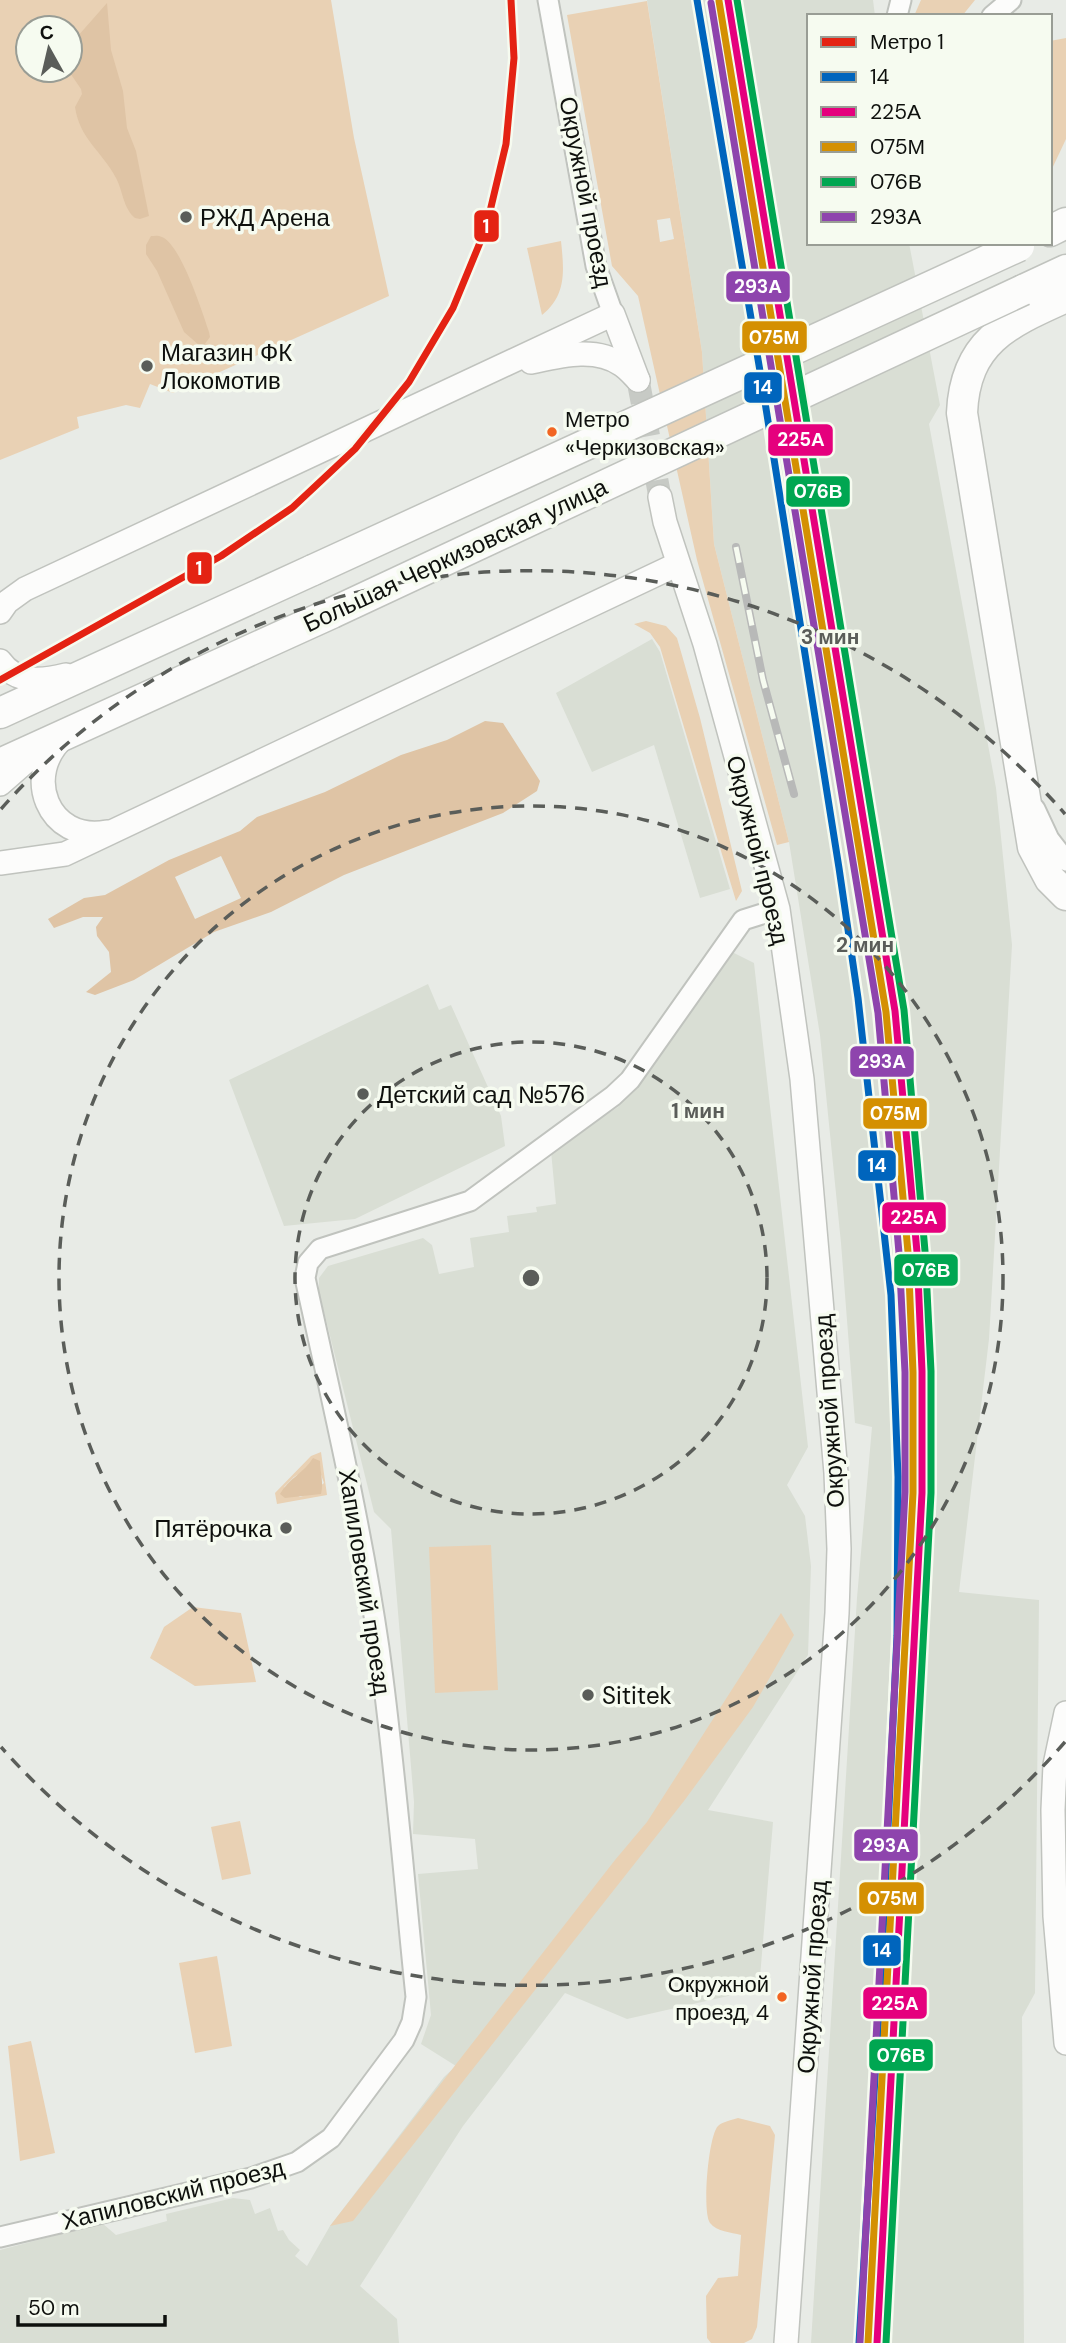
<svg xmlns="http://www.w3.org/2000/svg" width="1066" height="2343" font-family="'DM Sans',sans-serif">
<rect width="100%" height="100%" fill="#e8ebe6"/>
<g fill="#d9ded4">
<path d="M647 0H873L875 16H809V243H909L940 405 929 424 996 788 1012 945 989 1339 959 1592 1039 1600 1035 1993 1022 2017 1024 2343H811L857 1598 872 1427 855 1423 841 1243 820 1035 789 842 714 544 702 352Z"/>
<path d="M652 639 660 652 730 889 700 898 654 745 592 772 556 693Z"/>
<path d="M732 952 754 963 808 1447 787 1485 805 1516 811 1566 808 1655 708 1810 773 1822 759 1989 627 2019 565 1993 463 2126 360 2286 397 2319 399 2343H0V2250L102 2223 116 2235 167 2221 166 2214 233 2198 250 2200 255 2214 270 2208 278 2231 283 2230 289 2240 300 2250 295 2256 307 2266 330 2226 444 2077 456 2066 421 2044 431 2015 418 1874 478 1869 475 1839 413 1834 414 1802 391 1529 374 1512 319 1292V1278L328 1266 423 1238 432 1245 439 1274 474 1267 470 1238 509 1232 507 1216 537 1212 536 1207 556 1204 551 1151 618 1107Z"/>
<path d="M428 984 439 1010 451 1005 501 1116 505 1146 355 1219 284 1226 229 1080Z"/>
</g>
<g fill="#e9d1b4" fill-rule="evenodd">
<path d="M0 0H331L354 138 389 296 173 393 150 384 140 408 126 405 77 417 79 428 0 460ZM28 28H70V70H28Z"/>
<path d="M921 0H975L962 16H914Z"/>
<path d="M647 1 702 352 714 544 789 842 777 845 697 560 638 296 612 266 567 15ZM670 218 674 239 660 242 657 220Z"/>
<path d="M1066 38V139L1050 173V41Z"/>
<path d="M561 241C564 270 567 295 542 315L527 248Z"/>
<path d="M646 621 666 626 677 638 700 718 742 891 736 901 660 647 650 633 634 624Z"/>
<path d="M321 1452 327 1495 277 1504 275 1493 311 1456ZM320 1461V1472L324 1483 312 1493 300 1497 284 1487 294 1477Z"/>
<path d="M491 1545 498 1690 435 1693 429 1547Z"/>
<path d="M193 1607 241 1613 256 1682 195 1686 150 1658 164 1627Z"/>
<path d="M781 1613 794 1635 753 1707 684 1801 353 2221 330 2226 615 1860 647 1822Z"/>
<path d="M240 1821 251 1874 222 1880 211 1827Z"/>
<path d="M217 1956 232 2046 195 2053 179 1963Z"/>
<path d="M31 2041 55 2153 20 2161 8 2046Z"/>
<path d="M738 2118 770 2126 775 2135 757 2327 752 2339 744 2343H711L707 2338 706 2296 718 2278 738 2276 741 2235C731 2232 717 2232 710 2223 702 2213 708 2136 718 2126 722 2122 732 2120 738 2118Z"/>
</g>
<g fill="#dfc4a5" fill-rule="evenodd">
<path d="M107 3 111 50 123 91 127 128 136 151 149 216 140 219 135 218C123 208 123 191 116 178 102 151 80 140 75 107L82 94 81 89 68 70H70V45Z"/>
<path d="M151 236C154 236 158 235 162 237 181 245 202 311 209 332L210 337 204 345H199L184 332 157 271 146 254V245Z"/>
<path d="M485 721 503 723 540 781 537 791 503 813 344 875 271 912 214 932 134 980 95 995 86 992 111 972 109 952 97 936 96 927 103 917H83L54 928 48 919 84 898 105 895 169 860 240 831 257 817 325 792 401 755 447 740ZM221 856 241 898 195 919 175 877Z"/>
<path d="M313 1458 320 1461C320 1473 324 1482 321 1494L285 1498 280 1494C289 1478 304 1473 313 1458Z"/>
</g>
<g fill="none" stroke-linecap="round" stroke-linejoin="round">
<path stroke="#c7cac5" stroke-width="23" stroke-dasharray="23 11" stroke-linecap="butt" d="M638 380 660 497"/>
<defs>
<g id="minor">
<path d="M548 0 596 266 613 314"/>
<path d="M897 16 901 0"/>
<path d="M992 16 1011 0"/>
<path d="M1035 809 1049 839 1066 861"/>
<path d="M0 2237 251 2178 297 2162 331 2138 404 2040 412 2022 416 1997C404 1880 395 1764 379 1648 361 1524 332 1401 305 1278L308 1263 320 1249 470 1201 613 1096 630 1080 743 920 778 909"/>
</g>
<g id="tertiary">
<path d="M531 362C559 356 596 346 622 365 628 369 633 375 638 380"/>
<path d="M660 497 665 522 705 644 778 909 802 1079 836 1473 839 1549 837 1613 786 2343"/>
<path d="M0 612 7 602 25 589 613 314 638 380"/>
<path d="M0 661C16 684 42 681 66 675"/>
<path d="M65 736C21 774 48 843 107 832"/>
<path d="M0 784 32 756"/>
<path d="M0 863 65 854 678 564"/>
<path d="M1066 1713 1055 1765 1053 1810 1055 1916 1066 2043"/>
</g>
<g id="primary">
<path d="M1050 231 1066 223"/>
<path d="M1023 290 1066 270"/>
<path d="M1066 297C1008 323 965 341 962 413L1033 847 1050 879 1066 895"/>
<path d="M0 713 313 570"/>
<path d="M0 764 332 613"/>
</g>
</defs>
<use href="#minor" stroke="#c0c3be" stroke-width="23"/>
<use href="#tertiary" stroke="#c0c3be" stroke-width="26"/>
<use href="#primary" stroke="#c0c3be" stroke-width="33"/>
<use href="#minor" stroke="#fcfcfb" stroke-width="19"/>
<use href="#tertiary" stroke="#fcfcfb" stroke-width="23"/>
<use href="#primary" stroke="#fcfcfb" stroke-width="30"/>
<defs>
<path id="rail" d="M736 547 763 680 794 794"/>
</defs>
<use href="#rail" stroke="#b8b9b8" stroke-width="8"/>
<use href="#rail" stroke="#f6fbf0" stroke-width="5" stroke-dasharray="16" stroke-linecap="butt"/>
<defs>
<g id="primary-bridge">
<path d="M313 570 1019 246"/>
<path d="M332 613 1023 290"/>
</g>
</defs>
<use href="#primary-bridge" stroke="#c0c3be" stroke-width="33" stroke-linecap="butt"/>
<use href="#primary-bridge" stroke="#fcfcfb" stroke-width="30"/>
<defs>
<path id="rail-1" d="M697 0 761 377 839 868 858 998 891 1295 898 1477 897 1636 881 1978 859 2343"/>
<path id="rail-2" d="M728 0 895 1011 917 1252 922 1371V1493L877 2343"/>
<path id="rail-3" d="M719 1 886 1012 908 1252 913 1372V1493L868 2343"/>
<path id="rail-4" d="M737 0 904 1010 925 1251 931 1371V1493L886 2343"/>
<path id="rail-5" d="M711 3 878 1013 899 1253 905 1372V1492L860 2342"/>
</defs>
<use href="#rail-1" stroke="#f6fbf0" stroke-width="12"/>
<use href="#rail-2" stroke="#f6fbf0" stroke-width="12"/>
<use href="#rail-3" stroke="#f6fbf0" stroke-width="12"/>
<use href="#rail-4" stroke="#f6fbf0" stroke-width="12"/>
<use href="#rail-5" stroke="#f6fbf0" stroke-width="12"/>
<use href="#rail-1" stroke="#0065bd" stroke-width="7"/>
<use href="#rail-2" stroke="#e5007d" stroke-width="7"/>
<use href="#rail-3" stroke="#d49002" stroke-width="7"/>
<use href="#rail-4" stroke="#00a651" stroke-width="7"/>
<use href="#rail-5" stroke="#8e44ad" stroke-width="7"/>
<defs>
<path id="metro-1" d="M0 680 221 556 292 508 355 449 409 382 453 308 486 228 506 144 514 58 511 0"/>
</defs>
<use href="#metro-1" stroke="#f6fbf0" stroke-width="12"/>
<use href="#metro-1" stroke="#e42313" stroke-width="7"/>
</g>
<g fill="none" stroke="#5a5d59" stroke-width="3.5" stroke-dasharray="12 9">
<circle cx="531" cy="1278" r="236"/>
<circle cx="531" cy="1278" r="472"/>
<path d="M1065 1742A708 708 0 0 1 1 1747M1 809A708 708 0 0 1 1065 814"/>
</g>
<g fill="#5a5d59" stroke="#f6fbf0" stroke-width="2.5">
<circle cx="186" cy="217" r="7"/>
<circle cx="147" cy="366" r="7"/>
<circle cx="363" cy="1094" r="7"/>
<circle cx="286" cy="1528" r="7"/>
<circle cx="588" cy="1695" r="7"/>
</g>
<g fill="#f26522" stroke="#f6fbf0" stroke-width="2.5">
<circle cx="552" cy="432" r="6"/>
<circle cx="782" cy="1997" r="6"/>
</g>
<g text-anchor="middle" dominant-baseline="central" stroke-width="7" stroke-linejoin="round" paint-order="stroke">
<g font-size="22" fill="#0e100d" stroke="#f6fbf0" text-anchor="start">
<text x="565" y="419">Метро<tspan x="565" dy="28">«Черкизовская»</tspan></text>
<text x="769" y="1984" text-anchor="end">Окружной<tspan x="769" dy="28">проезд, 4</tspan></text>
</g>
<g font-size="24" fill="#0e100d" stroke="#f6fbf0">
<text transform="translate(586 192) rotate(79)">Окружной проезд</text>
<text transform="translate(455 555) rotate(-25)">Большая Черкизовская улица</text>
<text transform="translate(758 850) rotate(76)">Окружной проезд</text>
<text transform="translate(829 1411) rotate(-94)">Окружной проезд</text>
<text transform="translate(365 1582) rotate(81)">Хапиловский проезд</text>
<text transform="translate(812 1977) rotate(-86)">Окружной проезд</text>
<text transform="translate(173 2194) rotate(-14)">Хапиловский проезд</text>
</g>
<g font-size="24" fill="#0e100d" stroke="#f6fbf0" text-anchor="start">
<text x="200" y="217">РЖД Арена</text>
<text x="161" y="352">Магазин ФК<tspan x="161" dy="28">Локомотив</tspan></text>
<text x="377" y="1094">Детский сад №576</text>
<text x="272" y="1528" text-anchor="end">Пятёрочка</text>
<text x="602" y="1695">Sititek</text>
</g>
</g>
<circle cx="531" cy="1278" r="10" fill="#5a5d59" stroke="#f6fbf0" stroke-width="3.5"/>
<g font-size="21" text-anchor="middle" font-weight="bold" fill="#5a5d59" stroke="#f6fbf0" stroke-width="7" stroke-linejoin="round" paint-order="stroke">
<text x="830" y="644">3 мин</text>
<text x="865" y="952">2 мин</text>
<text x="698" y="1118">1 мин</text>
</g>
<g stroke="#f6fbf0" stroke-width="2.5">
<rect x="473" y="209" width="27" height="34" rx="7" fill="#e42313"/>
<rect x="725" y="270" width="66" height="33" rx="7" fill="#8e44ad"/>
<rect x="741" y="320" width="67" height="34" rx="7" fill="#d49002"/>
<rect x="743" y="371" width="40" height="33" rx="7" fill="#0065bd"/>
<rect x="767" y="423" width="67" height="34" rx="7" fill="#e5007d"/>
<rect x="785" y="475" width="66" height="33" rx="7" fill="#00a651"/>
<rect x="186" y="551" width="27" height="34" rx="7" fill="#e42313"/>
<rect x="849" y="1045" width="66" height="33" rx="7" fill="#8e44ad"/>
<rect x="862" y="1097" width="66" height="33" rx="7" fill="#d49002"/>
<rect x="857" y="1149" width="40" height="33" rx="7" fill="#0065bd"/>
<rect x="881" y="1201" width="66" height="33" rx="7" fill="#e5007d"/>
<rect x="893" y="1253" width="66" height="34" rx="7" fill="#00a651"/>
<rect x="853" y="1828" width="66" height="34" rx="7" fill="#8e44ad"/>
<rect x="858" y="1881" width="67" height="34" rx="7" fill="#d49002"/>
<rect x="862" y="1934" width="40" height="33" rx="7" fill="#0065bd"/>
<rect x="862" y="1986" width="66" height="34" rx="7" fill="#e5007d"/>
<rect x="868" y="2038" width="66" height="34" rx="7" fill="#00a651"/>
</g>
<g font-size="19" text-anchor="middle" font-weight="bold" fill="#fff">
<text x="486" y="233">1</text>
<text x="758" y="293">293А</text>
<text x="774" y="344">075М</text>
<text x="763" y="394">14</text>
<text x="801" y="446">225А</text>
<text x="818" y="498">076В</text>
<text x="199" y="575">1</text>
<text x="882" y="1068">293А</text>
<text x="895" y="1120">075М</text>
<text x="877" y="1172">14</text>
<text x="914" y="1224">225А</text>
<text x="926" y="1277">076В</text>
<text x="886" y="1852">293А</text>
<text x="892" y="1905">075М</text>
<text x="882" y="1957">14</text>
<text x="895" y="2010">225А</text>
<text x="901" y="2062">076В</text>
</g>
<rect x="807" y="14" width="245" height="231" fill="#f6fbf0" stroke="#999d95" stroke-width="2"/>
<rect x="821" y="37" width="35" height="10" fill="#e42313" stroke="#999d95" stroke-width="2"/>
<text x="870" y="49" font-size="21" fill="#0e100d">Метро 1</text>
<rect x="821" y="72" width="35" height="10" fill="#0065bd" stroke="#999d95" stroke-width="2"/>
<text x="870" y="84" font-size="21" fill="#0e100d">14</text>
<rect x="821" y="107" width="35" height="10" fill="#e5007d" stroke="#999d95" stroke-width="2"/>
<text x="870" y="119" font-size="21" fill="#0e100d">225А</text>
<rect x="821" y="142" width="35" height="10" fill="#d49002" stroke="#999d95" stroke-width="2"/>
<text x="870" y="154" font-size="21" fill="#0e100d">075М</text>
<rect x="821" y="177" width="35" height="10" fill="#00a651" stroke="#999d95" stroke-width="2"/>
<text x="870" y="189" font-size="21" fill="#0e100d">076В</text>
<rect x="821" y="212" width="35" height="10" fill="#8e44ad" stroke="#999d95" stroke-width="2"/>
<text x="870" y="224" font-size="21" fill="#0e100d">293А</text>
<g transform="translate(49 49) rotate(352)"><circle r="33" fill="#f6fbf0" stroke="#999d95" stroke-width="2"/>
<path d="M0-5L12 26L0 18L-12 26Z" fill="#5a5d59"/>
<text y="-10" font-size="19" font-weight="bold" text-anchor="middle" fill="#0e100d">С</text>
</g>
<path d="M18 2315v10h147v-10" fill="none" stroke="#0e100d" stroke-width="3.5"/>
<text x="28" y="2315" font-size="21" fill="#0e100d" stroke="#f6fbf0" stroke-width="5" paint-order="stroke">50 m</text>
</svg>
